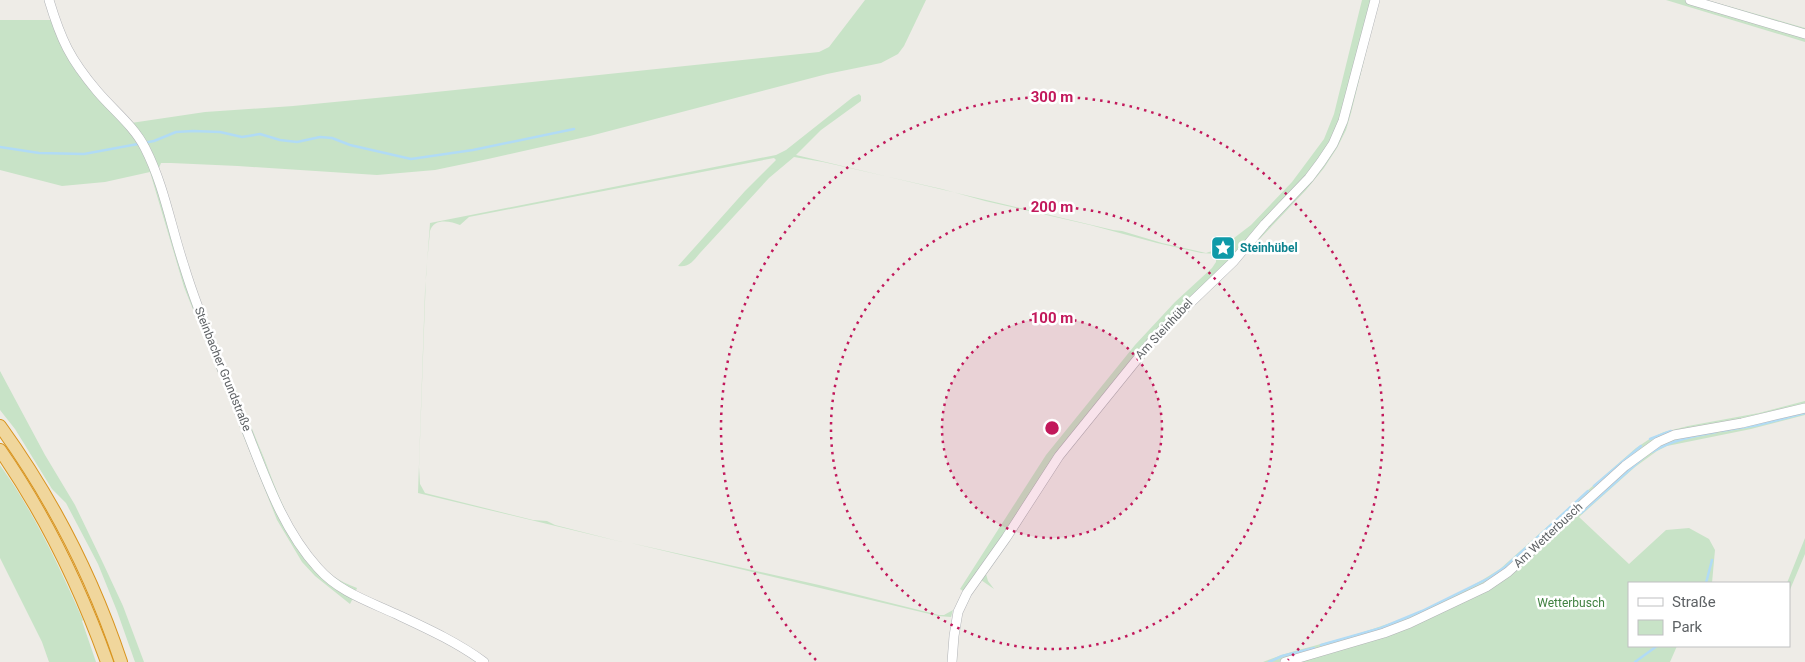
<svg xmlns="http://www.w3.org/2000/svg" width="1805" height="662" font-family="Roboto,sans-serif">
<rect width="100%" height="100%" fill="#eeece7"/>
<g fill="#c8e3c7">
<path d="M865 0H926L904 46 898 54 881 63 827 74 590 136 488 159 435 170 377 175 238 166 171 163H161L159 168 150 147 131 123 205 112 293 106 407 95 819 52 829 47Z"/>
<path d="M1362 0H1379L1351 113 1346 130 1337 148 1324 168 1306 190 1234 266 1166 331 1059 463 1015 533 986 574 988 581 994 589 981 580 970 595 960 589 1046 455 1135 345 1175 302 1212 268 1216 262V254L1201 253 1157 243 1090 225 985 201 942 189 823 162 794 157 769 178 700 253C694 260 689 268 678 266L745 191 776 160 774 158 469 217 460 225C450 221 434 218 430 231L426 274 419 467 420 484 425 493 533 520 547 521 555 525 622 542 418 493 425 291 430 223 776 155 786 150 853 97 859 94 861 96V101L821 130 796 155 1113 230 1122 231 1162 243 1206 253 1215 250 1221 243 1234 238 1251 225 1292 182 1324 139 1334 114Z"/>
<path d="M1666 0H1707L1805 28V42Z"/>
<path d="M0 20H52L57 36 143 149 153 171 168 221 291 538 353 598 350 604 315 576 302 562 277 520 184 287 150 172 105 182 62 186 0 170Z"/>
<path d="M0 371 45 455 75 505 103 563 123 606 144 662H135L117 611 98 564 66 503 52 489 15 429 0 410Z"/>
<path d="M233 384H234C244 409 254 434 264 458 280 500 297 547 333 576 340 581 349 585 357 588L355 593C306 567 284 517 264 467 253 440 243 412 233 384Z"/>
<path d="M1805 401V415L1751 429 1667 446 1657 451 1635 467 1579 517 1629 564 1666 530 1689 528 1709 539 1715 550 1712 583H1629V646H1677L1670 662H1263C1292 650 1324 644 1354 635 1404 620 1456 598 1500 569L1587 491 1636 448 1651 438 1664 432 1688 426 1759 413Z"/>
<path d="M0 465C34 512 59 566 83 620L82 621 96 662H49L42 642 0 558Z"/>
<path d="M1805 538V554L1789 592V583H1787Z"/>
<path d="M631 543 819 585 939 615H944L953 610 951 617 938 616Z"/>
</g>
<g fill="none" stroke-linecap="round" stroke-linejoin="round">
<g stroke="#b1dbf5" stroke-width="2.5">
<path d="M0 147 39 153 84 154 154 141 176 132 193 131 220 132 242 137 260 134 280 140 297 142 320 137 332 138 350 145 411 159 473 150 574 129"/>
<path d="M1721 431 1758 425 1805 413"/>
<path d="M1650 439 1671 431"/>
<path d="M1652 452C1672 440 1694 436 1716 432"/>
<path d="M1594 486 1641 446"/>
<path d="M1581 513 1645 456"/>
<path d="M1706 583 1712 560"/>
<path d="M1321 645 1381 628 1422 611 1489 578 1505 567 1588 491"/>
<path d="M1269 662 1282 656 1314 648"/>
<path d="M1635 662 1657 646"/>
</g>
<defs>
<g id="minor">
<path d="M49 0C61 40 70 59 97 91 113 110 134 126 145 148 164 185 171 227 184 266 199 316 221 365 240 414 262 467 279 525 318 568 339 592 368 601 396 614 426 628 457 642 484 662"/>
<path d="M1690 0 1805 34"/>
<path d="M952 662 954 636 958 612 967 593 1006 538 1059 456 1156 336 1233 262 1265 224 1309 178 1321 162 1333 144 1343 121 1375 0"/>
<path d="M1285 662 1384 633 1410 623 1486 587 1508 572 1625 466 1658 442 1674 435 1742 423 1805 408"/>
</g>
<g id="highway">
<path d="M0 426C52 498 93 578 121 662"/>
<path d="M0 450C45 515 80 587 107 662"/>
</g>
</defs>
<use href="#minor" stroke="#b2b4b7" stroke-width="10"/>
<use href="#highway" stroke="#d8931d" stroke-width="14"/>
<use href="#minor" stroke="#fff" stroke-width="9"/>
<use href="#highway" stroke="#f0d69c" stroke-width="12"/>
</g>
<circle cx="1052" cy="428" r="110" fill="#c2185b" fill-opacity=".12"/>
<g fill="none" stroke="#c2185b" stroke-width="2.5" stroke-dasharray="2.5 5">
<circle cx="1052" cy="428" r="110"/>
<circle cx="1052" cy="428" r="221"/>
<path d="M816 660A331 331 0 1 1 1288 660"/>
</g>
<defs>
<symbol id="sight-square" viewBox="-11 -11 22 22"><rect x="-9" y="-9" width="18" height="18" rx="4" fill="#0f9aa8" stroke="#fff"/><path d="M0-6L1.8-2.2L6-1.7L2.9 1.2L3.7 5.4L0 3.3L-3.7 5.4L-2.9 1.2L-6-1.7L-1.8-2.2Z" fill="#fff"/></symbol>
</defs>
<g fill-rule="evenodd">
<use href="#sight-square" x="1209" y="234" width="28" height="28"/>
</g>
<g text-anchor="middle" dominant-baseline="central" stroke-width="5" stroke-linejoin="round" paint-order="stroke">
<g font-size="12" font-weight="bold" fill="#0d838f" stroke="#fff" text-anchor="start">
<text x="1240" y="248">Steinhübel</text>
</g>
<g font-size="12" fill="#5e6265" stroke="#fff">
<text transform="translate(1164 329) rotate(-47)">Am Steinhübel</text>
<text transform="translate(223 369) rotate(68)">Steinbacher Grundstraße</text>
<text transform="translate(1548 535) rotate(-43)">Am Wetterbusch</text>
</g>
<g font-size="12" fill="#418141" stroke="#fff">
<text x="1571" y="603">Wetterbusch</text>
</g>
</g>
<circle cx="1052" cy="428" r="8" fill="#c2185b" stroke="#fff" stroke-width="2.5"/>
<g font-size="15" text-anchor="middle" font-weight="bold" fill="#c2185b" stroke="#fff" stroke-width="5" stroke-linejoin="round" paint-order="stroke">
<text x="1052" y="102">300 m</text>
<text x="1052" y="212">200 m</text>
<text x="1052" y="323">100 m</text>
</g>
<rect x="1628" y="582" width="162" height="65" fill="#ffffff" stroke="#bfc0c1"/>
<rect x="1638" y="598" width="25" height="8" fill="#ffffff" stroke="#bfc0c1"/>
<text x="1672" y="607" font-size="15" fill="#5e6265">Straße</text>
<rect x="1638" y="620" width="25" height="15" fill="#c8e3c7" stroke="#bfc0c1"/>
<text x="1672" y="632" font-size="15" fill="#5e6265">Park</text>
</svg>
